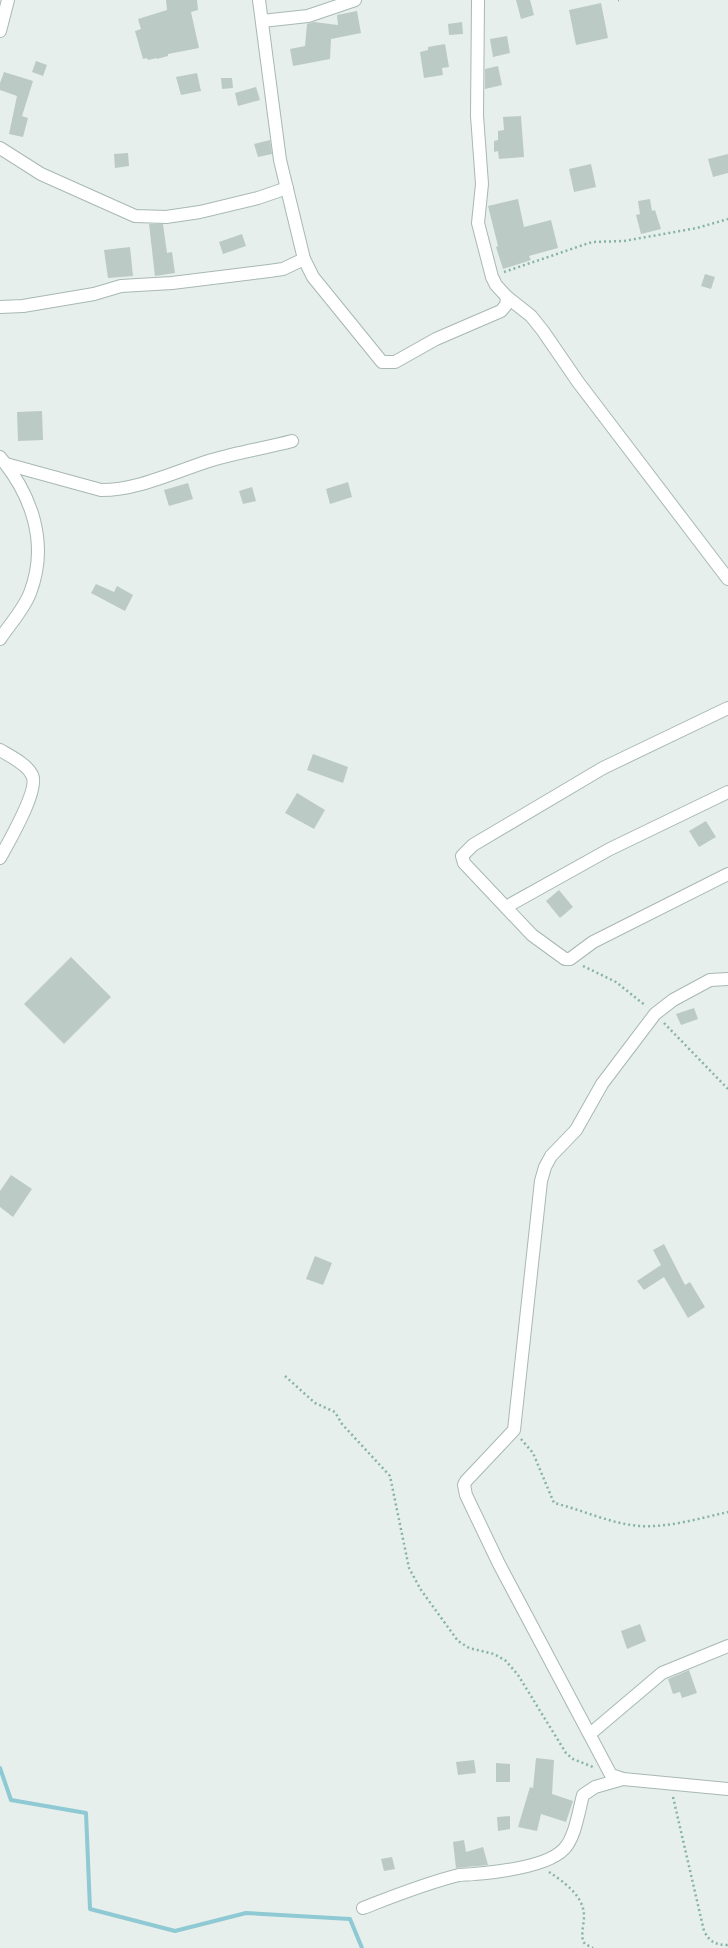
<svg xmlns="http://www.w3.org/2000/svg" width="728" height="1948" font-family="Ubuntu,sans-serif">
<rect width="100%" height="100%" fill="#e6efeb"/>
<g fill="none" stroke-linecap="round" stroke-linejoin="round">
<path stroke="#8ec9d4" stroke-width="4" d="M0 1768 11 1800 86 1813 90 1909 175 1931 246 1913 350 1919 362 1948"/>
</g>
<g fill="#bbcac4">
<path d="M166 0H197L198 10 191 12 199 48 168 54V56L157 59V58L148 60 147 58 143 59 135 31 141 29 138 19 167 10Z"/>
<path d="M516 0H530L534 15 521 19Z"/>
<path d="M601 3 608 38 576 45 569 10Z"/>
<path d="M357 11 361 33 331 39 330 59 293 66 290 49 305 46 307 24 314 22 338 25 337 15Z"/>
<path d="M462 22 463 34 449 35 448 24Z"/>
<path d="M507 36 510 53 493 57 490 39Z"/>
<path d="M445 44 449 67 442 68 443 75 424 78 420 52 428 50V47Z"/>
<path d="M36 61 47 65 43 76 32 72Z"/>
<path d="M498 66 502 85 485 89V69Z"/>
<path d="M4 72 33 81 22 116 28 118 23 137 9 134 17 96 0 90V83Z"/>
<path d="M197 73 201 91 181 95 176 77Z"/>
<path d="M221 78H232L233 88 222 89Z"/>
<path d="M256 87 260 100 238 106 235 93Z"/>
<path d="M521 116 524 157 499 159 498 151 494 152V141L498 140V131L504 130 503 117Z"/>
<path d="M270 140 272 154 258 157 254 144Z"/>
<path d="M128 153 129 166 115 168 114 154Z"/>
<path d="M728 154V173L713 177 708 159Z"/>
<path d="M591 164 596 187 574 192 569 169Z"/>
<path d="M518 199 524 227 551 220 558 248 529 256 531 260 503 269 496 247 498 246 488 206Z"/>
<path d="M650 199 652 211 655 210 661 229 641 234 636 215 640 214 638 201Z"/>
<path d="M149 224H163L167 253 172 252 175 273 155 276Z"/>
<path d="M242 234 246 246 223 254 219 242Z"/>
<path d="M130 247 133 276 108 278 104 250Z"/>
<path d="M705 274 715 277 711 289 701 286Z"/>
<path d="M42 411 43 440 18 441 17 412Z"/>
<path d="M348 482 352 497 330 504 326 489Z"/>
<path d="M188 483 193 499 169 506 164 490Z"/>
<path d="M252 487 256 501 243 504 239 491Z"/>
<path d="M96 584 114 592 117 586 133 595 125 611 91 593Z"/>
<path d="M313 754 348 767 343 783 307 770Z"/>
<path d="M297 793 325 810 314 829 285 813Z"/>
<path d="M706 821 716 837 699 847 689 831Z"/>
<path d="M559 890 573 907 560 918 546 901Z"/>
<path d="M71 957 111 997 64 1044 24 1004Z"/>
<path d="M694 1008 698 1019 681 1025 676 1014Z"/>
<path d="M11 1175 32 1189 13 1217 0 1207V1191Z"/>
<path d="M664 1244 685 1285 690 1282 705 1307 688 1318 664 1277 644 1290 637 1281 661 1265 653 1250Z"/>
<path d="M315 1256 332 1263 323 1285 306 1279Z"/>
<path d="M640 1624 646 1641 627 1649 621 1631Z"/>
<path d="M689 1670 697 1693 682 1698 680 1692 673 1694 668 1679Z"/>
<path d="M536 1758 554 1760 552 1794 573 1801 566 1822 541 1814 537 1831 518 1827 530 1787 533 1788Z"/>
<path d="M474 1760 476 1773 458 1775 456 1762Z"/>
<path d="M496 1763 510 1764V1782H496Z"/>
<path d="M510 1816V1829L498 1831 497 1817Z"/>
<path d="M464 1840 466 1852 483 1847 488 1865 456 1868 453 1842Z"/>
<path d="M392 1857 395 1869 384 1871 381 1859Z"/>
</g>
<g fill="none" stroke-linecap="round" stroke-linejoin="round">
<defs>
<g id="minor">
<path d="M259 0 280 160 304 259 313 277 382 362H395L436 339 501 311 506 305 507 297"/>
<path d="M478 0 477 116 482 184 478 223 492 277 496 285 507 297 531 316 543 331 578 382 728 579"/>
<path d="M262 21 308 16 355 0"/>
<path d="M0 148 41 174 135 216 166 217 200 212 258 198 287 188"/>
<path d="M0 307 23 306 94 294 121 286 172 283 269 271 283 269 304 259"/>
<path d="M0 457C32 495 49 544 30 593 24 609 10 624 0 639"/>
<path d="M6 464 101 490C139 490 176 471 212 460 238 452 266 448 292 441"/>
<path d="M728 708 603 768 473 845 462 856 464 863 532 935 565 959H570L593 942 728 874"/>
<path d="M0 750C10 756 27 764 32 775 40 789 8 843 0 858"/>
<path d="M506 907 610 849 728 792"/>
<path d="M728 979 710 980 673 1000 655 1014 602 1084 576 1130 551 1156 545 1167 541 1181 514 1430 466 1481 464 1485 466 1495 499 1564 611 1775 623 1779 728 1789"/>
<path d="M590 1734 662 1673 728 1646"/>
<path d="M363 1908C394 1896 426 1883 459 1875 464 1874 469 1875 474 1874 498 1872 547 1867 564 1849 575 1838 579 1810 583 1795L595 1787 623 1779"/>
</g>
<path id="tertiary" d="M0 31 8 0"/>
</defs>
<use href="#minor" stroke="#a8b8b2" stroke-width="14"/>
<use href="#tertiary" stroke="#a8b8b2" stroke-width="14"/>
<g stroke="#86b3a5" stroke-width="2.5" stroke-dasharray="2 3" stroke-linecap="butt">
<path d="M618 0H619"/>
<path d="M504 272 592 242 624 241 697 228 728 219"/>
<path d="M583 966 616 982 646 1006"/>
<path d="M664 1023 728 1089"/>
<path d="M285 1376 315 1403 335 1412 342 1424 390 1476 409 1568 421 1590 458 1641 469 1648 494 1654 506 1661 518 1675 566 1753 573 1759 593 1767"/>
<path d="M521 1439 533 1453 554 1503C583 1510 611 1524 640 1526 667 1528 701 1518 728 1512"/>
<path d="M673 1797 704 1931C710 1942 715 1945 728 1945"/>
<path d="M549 1872C564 1882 584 1896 584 1916 584 1924 581 1933 583 1941L585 1944 593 1948"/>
</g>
<use href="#minor" stroke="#fff" stroke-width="12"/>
<use href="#tertiary" stroke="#fff" stroke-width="12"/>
</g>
</svg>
